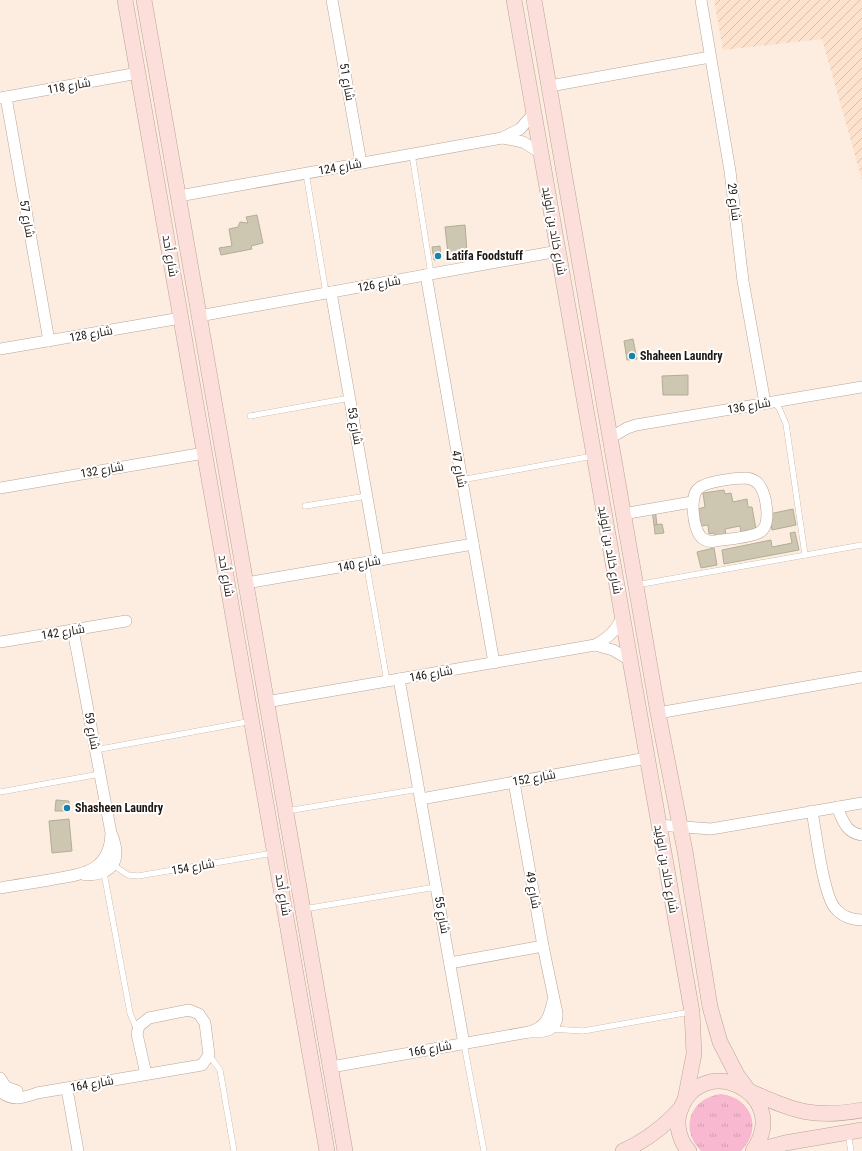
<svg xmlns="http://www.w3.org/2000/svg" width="862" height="1151" font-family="'Roboto Condensed',Cairo,sans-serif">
<defs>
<pattern id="industrial-furrows" width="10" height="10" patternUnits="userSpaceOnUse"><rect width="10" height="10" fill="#fde3cd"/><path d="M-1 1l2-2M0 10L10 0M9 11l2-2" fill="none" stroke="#d8c2af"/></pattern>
<pattern id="grass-tufts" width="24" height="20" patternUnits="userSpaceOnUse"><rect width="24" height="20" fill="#f8b8d0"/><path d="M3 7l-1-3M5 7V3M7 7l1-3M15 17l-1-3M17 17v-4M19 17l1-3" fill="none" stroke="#d49db2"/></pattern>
</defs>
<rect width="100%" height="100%" fill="#fdede0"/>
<path fill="url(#industrial-furrows)" d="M714 0H862V180L822 39 723 50Z"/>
<path fill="url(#grass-tufts)" d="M721 1094C752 1098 763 1129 741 1151H701C679 1129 690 1098 721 1094Z"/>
<g fill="#cdc7b1" stroke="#b2ad97">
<path d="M257 215 263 243 251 246 252 249 221 255 219 248 232 246 229 229 238 227 240 222 248 223 246 217Z"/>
<path d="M465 225 467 252 448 254 445 227Z"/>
<path d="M440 246 441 259 434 260 432 247Z"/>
<path d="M633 339 637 359 627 360 624 341Z"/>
<path d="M688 375V395H663L662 376Z"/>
<path d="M724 490 725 494 731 493 733 502 747 499 748 507H752L756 529 741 532 740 526 725 529 726 535 715 537 714 533 709 534 708 525 701 526 698 509 705 507 703 493Z"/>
<path d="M655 509 657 524 654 525 652 510Z"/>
<path d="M793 509 796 525 772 530 769 514Z"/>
<path d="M662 524 664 533 655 534 654 525Z"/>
<path d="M795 532 799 550 724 564 722 550 771 540 772 547 792 543 790 533Z"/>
<path d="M714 548 717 565 701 568 697 552Z"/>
<path d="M56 800 69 801V811H55Z"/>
<path d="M69 819 72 851 52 853 49 821Z"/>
</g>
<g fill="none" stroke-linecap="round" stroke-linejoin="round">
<defs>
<g id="lane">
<path d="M412 154 431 274"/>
<path d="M306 173 326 293"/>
<path d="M774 402 779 408 786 424 805 555"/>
<path d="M250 416 350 398"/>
<path d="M461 480 593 456"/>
<path d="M305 506 367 496"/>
<path d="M366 562 387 681"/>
<path d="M636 585 862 545"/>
<path d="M95 750 252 721"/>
<path d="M0 792 100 774"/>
<path d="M287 811 419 789"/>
<path d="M113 865 128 875 138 876 273 853"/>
<path d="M104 873 130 1013 137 1030"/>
<path d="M304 909 436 887"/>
<path d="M552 1029 583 1031 690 1012"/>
<path d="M464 1044 484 1151"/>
<path d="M209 1055 220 1070 234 1151"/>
<path d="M848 1134 851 1151"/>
</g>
<g id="street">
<path d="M332 0 361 163"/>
<path d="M701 0 730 171 743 281 765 403"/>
<path d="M550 86 710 57"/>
<path d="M6 97 49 341"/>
<path d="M0 98 138 73"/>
<path d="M503 138 523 142 541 153"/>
<path d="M179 196 502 138 520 129 534 113"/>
<path d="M426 275 494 663"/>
<path d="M331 292 378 560"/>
<path d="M199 316 558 251"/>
<path d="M0 349 181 318"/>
<path d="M610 438 627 428 636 425 862 387"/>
<path d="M747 478C752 479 757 481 760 486 766 495 772 525 760 532 750 538 727 539 715 541 710 542 705 541 701 537 693 528 689 495 699 488 707 481 736 478 747 478Z"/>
<path d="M0 488 204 453"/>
<path d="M623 514 692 502"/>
<path d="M246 583 473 544"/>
<path d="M0 642 126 621"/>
<path d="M595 645 613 650 630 660"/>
<path d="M399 679 464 1044"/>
<path d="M266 702 595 645C608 638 616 631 622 617"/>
<path d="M658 713 862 677"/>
<path d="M514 782 543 946 557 1013C558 1032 544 1032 529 1032"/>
<path d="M421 799 647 758"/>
<path d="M837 807C843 821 846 833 862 835"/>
<path d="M812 811C816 832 823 894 835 908 841 916 852 920 862 920"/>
<path d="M658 825 711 829 862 803"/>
<path d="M85 875C113 875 122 861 112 835"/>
<path d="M0 888C16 885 33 883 49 880 81 874 110 873 111 833L73 630"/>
<path d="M450 963 543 946"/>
<path d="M331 1067 529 1032C546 1027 549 1018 553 1001"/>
<path d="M0 1078 6 1087 17 1091"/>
<path d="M67 1089 78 1151"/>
<path d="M0 1091C12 1102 23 1098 37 1093L202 1065 209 1055 205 1023 199 1014 189 1010 149 1018 139 1026 137 1034 146 1074"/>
</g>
<g id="secondary">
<path d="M125 0 327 1151"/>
<path d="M144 0 345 1151"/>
<path d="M514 0 692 1012 694 1054 685 1100"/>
<path d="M534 0 658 713 685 851 710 1007 720 1042 737 1075 748 1090"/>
<path d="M751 1092C795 1111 813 1119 862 1110"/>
<path d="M623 1151C647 1140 664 1127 681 1108"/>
<path d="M689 1151C680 1142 676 1126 679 1114 697 1049 794 1091 753 1151"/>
<path d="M755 1151 785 1143 862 1130"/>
</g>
</defs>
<use href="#lane" stroke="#b7a596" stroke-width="6"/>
<use href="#street" stroke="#b7a596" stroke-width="12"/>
<use href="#secondary" stroke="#b7a596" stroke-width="16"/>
<use href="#lane" stroke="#fff" stroke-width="5.5"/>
<use href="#street" stroke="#fff" stroke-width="11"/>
<use href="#secondary" stroke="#fcdfdb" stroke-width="15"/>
</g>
<g fill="#1882ab" stroke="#fff" stroke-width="1.5">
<circle cx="438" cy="256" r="4"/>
<circle cx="632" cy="356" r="4"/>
<circle cx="67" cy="808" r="4"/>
</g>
<g text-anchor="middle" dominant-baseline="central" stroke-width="4" stroke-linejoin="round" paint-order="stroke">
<g font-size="12" fill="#1d1611" stroke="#fff">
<text transform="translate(347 82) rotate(80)">شارع 51</text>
<text transform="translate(69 86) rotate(-10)">شارع 118</text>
<text transform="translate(340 167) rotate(-10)">شارع 124</text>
<text transform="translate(734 202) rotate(83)">شارع 29</text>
<text transform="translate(27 219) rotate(80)">شارع 57</text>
<text transform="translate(554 231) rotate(80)">شارع خالد بن الوليد</text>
<text transform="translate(170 256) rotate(80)">شارع أحد</text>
<text transform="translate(379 284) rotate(-10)">شارع 126</text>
<text transform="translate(91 334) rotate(-10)">شارع 128</text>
<text transform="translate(749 406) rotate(-10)">شارع 136</text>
<text transform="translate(355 426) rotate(80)">شارع 53</text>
<text transform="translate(459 469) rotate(80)">شارع 47</text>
<text transform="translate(102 470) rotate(-10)">شارع 132</text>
<text transform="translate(610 550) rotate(80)">شارع خالد بن الوليد</text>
<text transform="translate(359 564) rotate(-10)">شارع 140</text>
<text transform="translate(226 576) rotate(80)">شارع أحد</text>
<text transform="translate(63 632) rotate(-9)">شارع 142</text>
<text transform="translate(431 674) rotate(-10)">شارع 146</text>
<text transform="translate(92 731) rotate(80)">شارع 59</text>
<text transform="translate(534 778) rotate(-10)">شارع 152</text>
<text transform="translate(193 867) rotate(-10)">شارع 154</text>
<text transform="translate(666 869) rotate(80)">شارع خالد بن الوليد</text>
<text transform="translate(533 890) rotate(80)">شارع 49</text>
<text transform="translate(283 895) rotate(80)">شارع أحد</text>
<text transform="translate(442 915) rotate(80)">شارع 55</text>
<text transform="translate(430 1049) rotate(-10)">شارع 166</text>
<text transform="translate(92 1084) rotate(-10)">شارع 164</text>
</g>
<g font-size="12" font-weight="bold" fill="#1d1611" stroke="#fff" text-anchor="start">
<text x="446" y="256">Latifa Foodstuff</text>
<text x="640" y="356">Shaheen Laundry</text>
<text x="75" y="808">Shasheen Laundry</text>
</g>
</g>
</svg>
